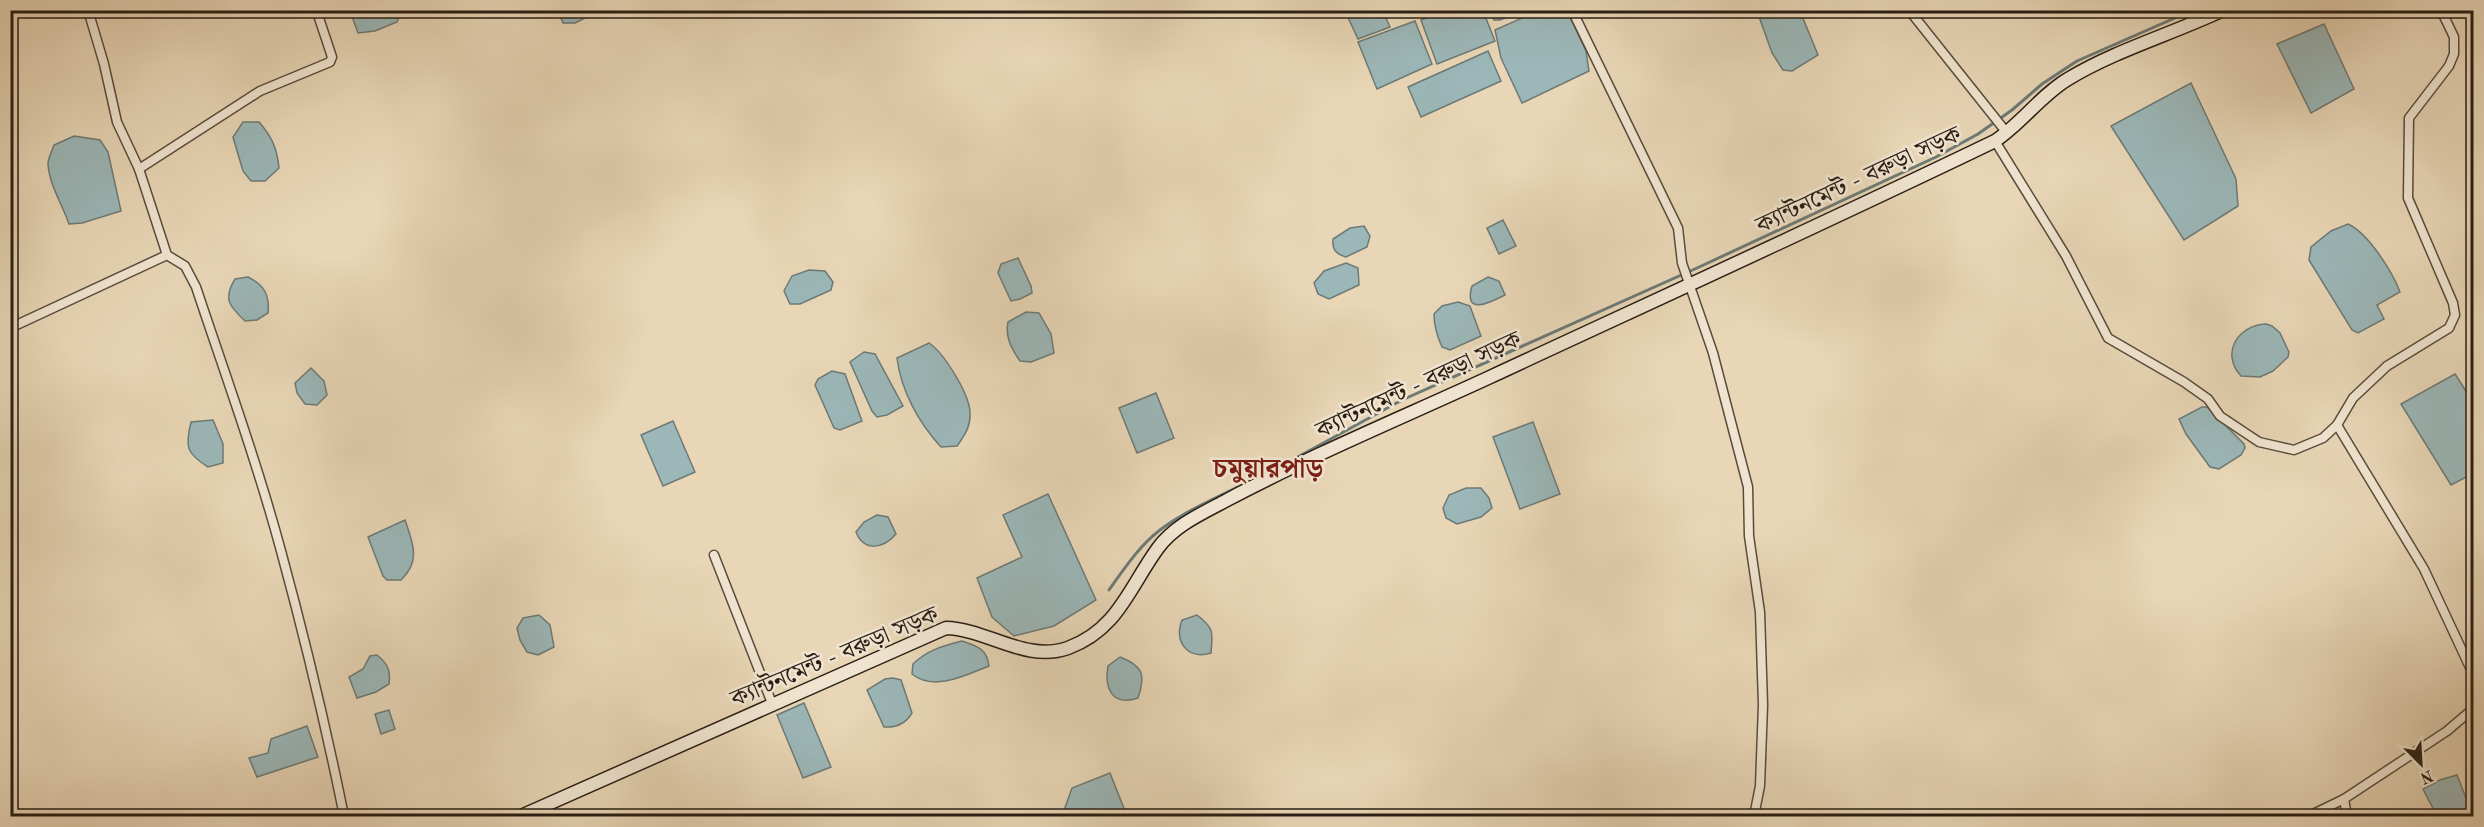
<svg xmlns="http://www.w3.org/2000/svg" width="2484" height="827" font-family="'Old Standard TT','Noto Serif Bengali',serif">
<rect width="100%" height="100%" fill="#e8d6b6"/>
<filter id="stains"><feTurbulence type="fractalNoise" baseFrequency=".00333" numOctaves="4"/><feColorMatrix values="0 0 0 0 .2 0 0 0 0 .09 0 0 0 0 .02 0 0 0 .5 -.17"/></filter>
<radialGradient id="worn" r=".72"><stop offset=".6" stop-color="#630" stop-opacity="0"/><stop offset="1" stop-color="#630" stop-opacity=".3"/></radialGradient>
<g fill="#9bb7b8" stroke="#6d7a76" stroke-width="1.5">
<path d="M1540 10 1567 11 1586 51 1589 71 1522 103 1501 58 1495 30Z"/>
<path d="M350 11 401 10V11L397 22 375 31 358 33Z"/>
<path d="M558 11V10L592 11 591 15 575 23H563Z"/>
<path d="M1345 11H1383L1390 27 1358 39Z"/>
<path d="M1445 11H1483L1495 41 1437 64 1421 20Z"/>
<path d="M1488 11H1522L1500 20H1494Z"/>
<path d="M1757 11H1800L1818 55 1792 71 1783 70 1772 53Z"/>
<path d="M1415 21 1432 64 1377 89 1358 42Z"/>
<path d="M2324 24 2354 89 2311 113 2277 44Z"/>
<path d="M1488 51 1501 81 1421 117 1408 87Z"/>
<path d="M2191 83 2236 179 2238 206 2184 240 2111 126Z"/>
<path d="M243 122H259C272 137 277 148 279 168L265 181H251L243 171 233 137Z"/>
<path d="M74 136 100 140 108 152 121 211 82 223 69 224C62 204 49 184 48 164 48 158 52 151 54 145Z"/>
<path d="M1503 220 1516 246 1499 254 1487 228Z"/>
<path d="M2348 224C2368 233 2392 271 2400 292L2377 305 2384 319 2358 333 2352 330 2309 260 2311 247 2331 231Z"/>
<path d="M1364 226 1370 236 1367 247 1346 257C1336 254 1332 250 1333 239L1350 228Z"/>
<path d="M1018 258 1031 286 1032 293 1020 299 1011 301 998 273 1001 264Z"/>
<path d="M1346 263 1358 268 1359 285 1329 299 1318 294 1314 283 1324 271Z"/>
<path d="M809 270 825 271 833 282 831 290 800 304H790L784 291 792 276Z"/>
<path d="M248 277C264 285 270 295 268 313L257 320 245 321C229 306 223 299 235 279Z"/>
<path d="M1488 277 1499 281 1505 295C1491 302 1463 317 1472 286Z"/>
<path d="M1458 302 1470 306 1481 336 1450 350 1442 347C1437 336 1434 326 1434 314L1442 306Z"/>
<path d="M1026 312 1039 313 1051 334 1054 353 1031 362 1020 361C1011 348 1005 337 1008 322Z"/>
<path d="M2266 324 2272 326 2280 333 2289 352 2288 357 2273 371 2260 377 2241 376C2220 353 2238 325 2266 324Z"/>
<path d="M929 343C944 353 972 397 970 416 970 428 964 436 957 446L941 447C919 423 901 391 897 358Z"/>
<path d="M864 352 875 354 903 406 887 415 877 417 872 411 850 362Z"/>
<path d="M311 368 324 381 327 395 317 405 305 404 297 393 295 383Z"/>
<path d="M832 371 845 374 862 421 840 430 834 428 815 385 818 379Z"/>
<path d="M2455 374 2473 402 2474 473 2451 485 2401 404Z"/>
<path d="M1156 393 1174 438 1137 453 1119 408Z"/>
<path d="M2202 407H2207L2244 444 2245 448 2241 455 2219 469 2210 467 2186 434 2179 419Z"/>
<path d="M213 420 223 444V463L208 467C186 453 185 447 191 422Z"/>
<path d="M673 421 695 472 663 486 641 435Z"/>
<path d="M1533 422 1560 494 1520 509 1493 437Z"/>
<path d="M1466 488H1481L1489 498 1492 508 1481 517 1457 524 1446 518 1443 508 1449 495Z"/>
<path d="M1048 494 1096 600 1054 626 1014 636 992 617 977 578 1022 557 1003 515Z"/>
<path d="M877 515 888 517 896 534C883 549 864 552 856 532L864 522Z"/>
<path d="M405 520C413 543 421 561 401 580H387L383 576 368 537Z"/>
<path d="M539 615 550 625 554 647 538 655 527 652 520 640 517 628 523 618Z"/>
<path d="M1197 615C1214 628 1213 632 1211 653 1187 660 1174 642 1182 620Z"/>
<path d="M962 641C977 646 987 649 989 666 966 675 934 692 912 674L913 664C927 650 943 646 962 641Z"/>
<path d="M377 655C387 663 391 670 389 684L376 692 357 698 349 677 363 669 370 656Z"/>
<path d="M1120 657C1143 666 1146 674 1138 698 1112 707 1104 688 1108 666Z"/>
<path d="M893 678 901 680 912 713C906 723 897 728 884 727L867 690 885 679Z"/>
<path d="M804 703 831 767 803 778 777 715Z"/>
<path d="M389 710 395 729 381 734 375 714Z"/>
<path d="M307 726 318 757 257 777 249 758 268 753 271 739Z"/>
<path d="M1110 773 1127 816H1062L1072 788Z"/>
<path d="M2457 775 2470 808 2453 816H2437L2423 789 2440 780Z"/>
</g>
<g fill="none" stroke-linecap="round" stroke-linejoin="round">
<g stroke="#6d7a76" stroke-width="3">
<path d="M1274 470 1402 400 1697 268 1936 157 1978 134 2012 110 2042 84 2077 61 2193 10"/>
<path d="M1109 590C1124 569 1139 546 1160 530 1185 511 1218 497 1246 483"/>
</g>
<defs>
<g id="minor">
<path d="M88 10 104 64 117 122 139 169 167 255 185 266 196 287C225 374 257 462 281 551 305 639 326 727 344 816"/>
<path d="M1572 10 1678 228 1682 263 1713 353 1748 487 1749 536 1760 612 1763 705 1760 786 1754 816"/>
<path d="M1909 10 2007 133"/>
<path d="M1995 141 2066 256 2108 338 2184 382 2208 399 2220 416 2259 442 2294 450 2323 438 2337 425 2353 398 2387 366 2449 328 2455 315 2453 303 2408 198 2409 118 2449 66 2454 54V37L2441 10"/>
<path d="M139 169 260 91 330 62 332 57 319 18V10"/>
<path d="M10 328 167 255"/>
<path d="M2337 425 2424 569 2474 676"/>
<path d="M714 555 773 706"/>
<path d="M2344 799 2347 816"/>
<path d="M2309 816 2344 799 2447 731 2474 708"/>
</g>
<path id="secondary" d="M521 816 946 628C987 629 1026 663 1068 648 1118 630 1130 586 1158 548 1175 525 1203 513 1227 500 1312 455 1401 418 1488 378 1658 299 1827 222 1995 141 2022 123 2041 95 2068 79 2116 50 2172 34 2223 10"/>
</defs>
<use href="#minor" stroke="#594c3c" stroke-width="11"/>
<use href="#secondary" stroke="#291e14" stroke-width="15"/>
<use href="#minor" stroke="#f0e4d0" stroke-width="8"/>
<use href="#secondary" stroke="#f0e4d0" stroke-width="12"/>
</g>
<g text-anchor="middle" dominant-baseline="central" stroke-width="5" stroke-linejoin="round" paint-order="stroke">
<g font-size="24" fill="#291e14" stroke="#f0e4d0">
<text transform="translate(1859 181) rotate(-25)">ক্যান্টনমেন্ট - বরুড়া সড়ক</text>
<text transform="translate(1419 386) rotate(-25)">ক্যান্টনমেন্ট - বরুড়া সড়ক</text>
<text transform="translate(835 658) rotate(-23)">ক্যান্টনমেন্ট - বরুড়া সড়ক</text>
</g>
<g font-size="27" font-weight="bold" fill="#7a1f14" stroke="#f0e4d0">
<text x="1268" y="469">চমুয়ারপাড়</text>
</g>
</g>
<rect width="2484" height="827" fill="none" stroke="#e8d6b6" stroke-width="36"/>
<rect x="12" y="12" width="2460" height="803" fill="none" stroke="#291e14" stroke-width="3"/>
<rect x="18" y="18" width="2448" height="791" fill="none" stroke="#291e14" stroke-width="1.5"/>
<g transform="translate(2421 764) rotate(156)" stroke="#f0e4d0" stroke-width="4.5" paint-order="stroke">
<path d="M0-4.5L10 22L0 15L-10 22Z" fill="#291e14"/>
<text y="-9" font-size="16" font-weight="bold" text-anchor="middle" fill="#291e14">N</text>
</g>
<rect width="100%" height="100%" filter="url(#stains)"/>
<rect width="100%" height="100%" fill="url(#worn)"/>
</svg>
